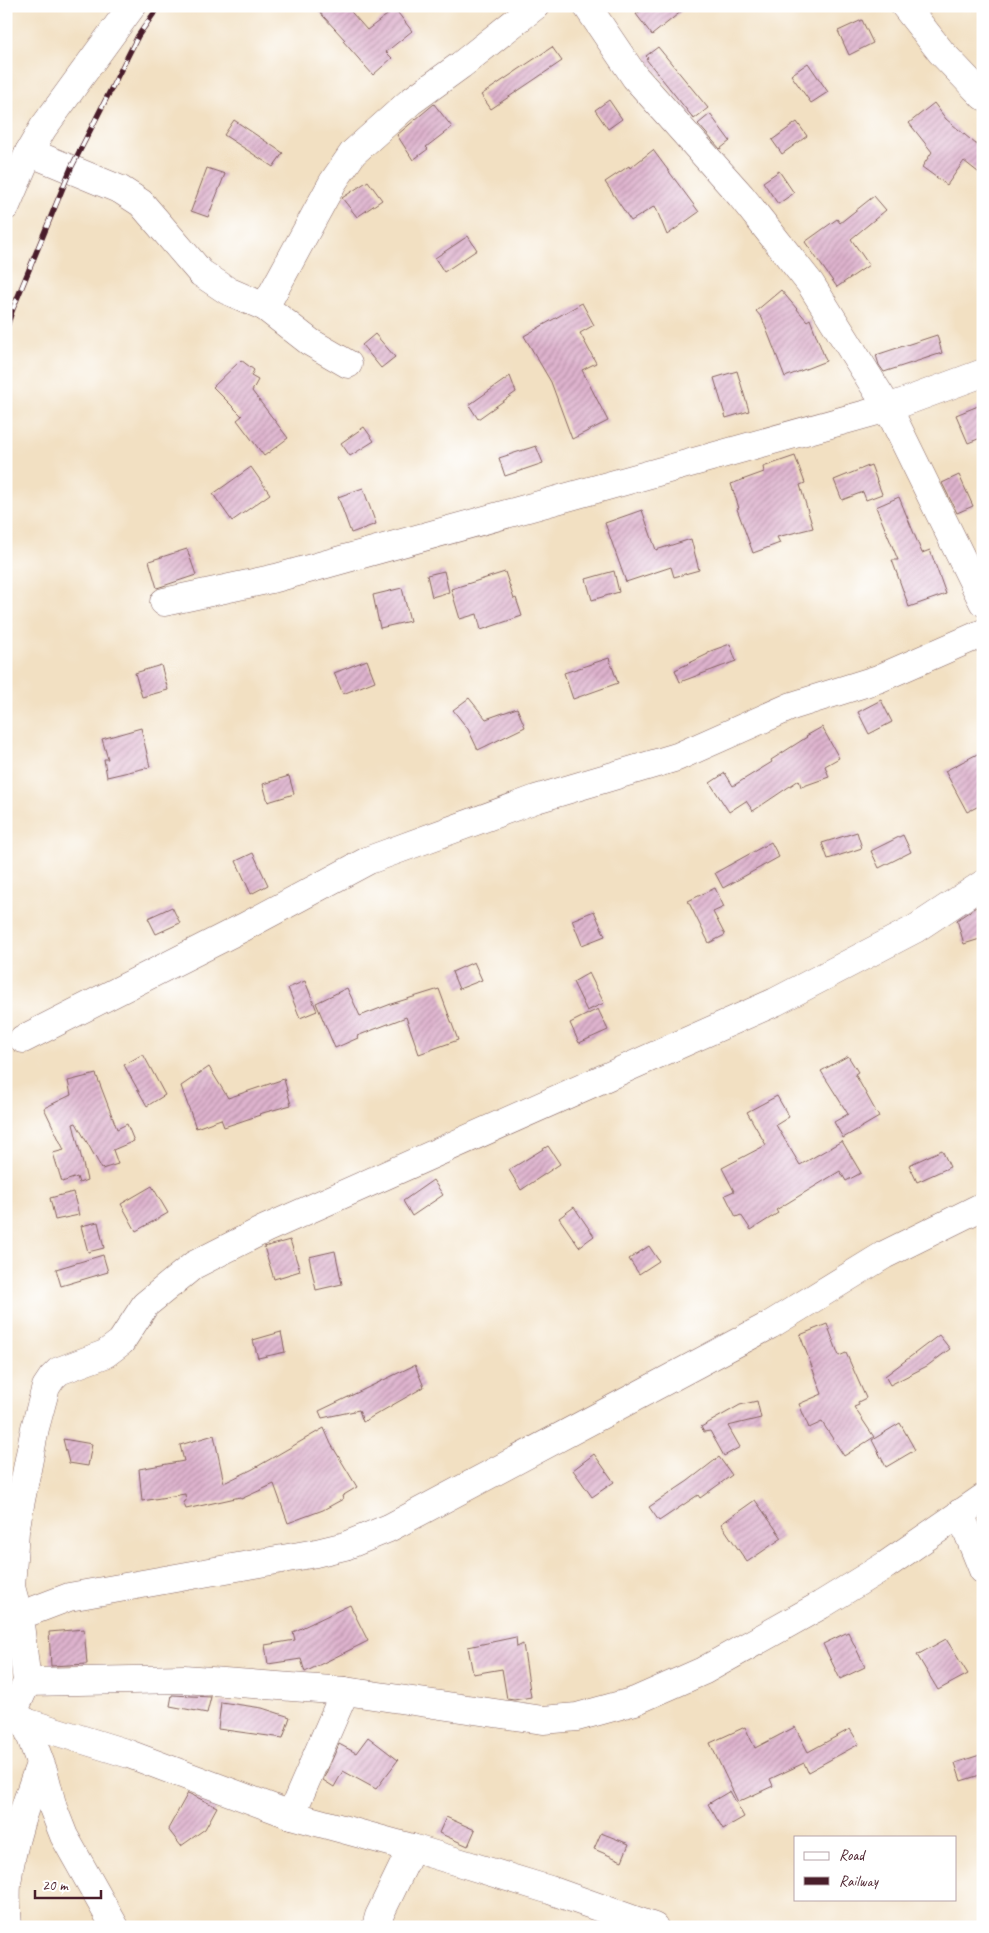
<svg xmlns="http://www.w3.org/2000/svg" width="989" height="1933" font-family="Caveat,sans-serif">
<defs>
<pattern id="building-hatch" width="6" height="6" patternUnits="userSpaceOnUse" patternTransform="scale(1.25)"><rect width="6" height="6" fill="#deb3ce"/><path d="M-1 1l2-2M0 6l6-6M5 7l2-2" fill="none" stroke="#b691a7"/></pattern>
</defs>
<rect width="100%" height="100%" fill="#fff"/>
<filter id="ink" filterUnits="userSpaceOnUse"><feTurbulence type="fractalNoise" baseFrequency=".02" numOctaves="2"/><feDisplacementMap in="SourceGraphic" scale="10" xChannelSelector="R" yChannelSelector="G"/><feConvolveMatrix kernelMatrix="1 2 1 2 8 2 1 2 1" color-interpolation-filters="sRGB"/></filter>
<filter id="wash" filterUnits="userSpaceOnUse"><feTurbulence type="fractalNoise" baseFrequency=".0096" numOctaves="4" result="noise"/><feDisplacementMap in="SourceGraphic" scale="20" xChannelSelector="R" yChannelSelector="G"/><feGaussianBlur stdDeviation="1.12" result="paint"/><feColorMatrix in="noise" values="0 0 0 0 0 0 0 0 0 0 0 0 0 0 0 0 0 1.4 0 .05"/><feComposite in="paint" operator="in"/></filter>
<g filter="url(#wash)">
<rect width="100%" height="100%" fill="#f2e0c2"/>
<g id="blocks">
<g fill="url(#building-hatch)">
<path d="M314 6H346L367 30 395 9 412 31 386 52 392 58 373 75 343 41 345 40Z"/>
<path d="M647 6H688L652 35 636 14Z"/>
<path d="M862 20 873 43 849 55 838 31Z"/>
<path d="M552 47 562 61 491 109 481 95Z"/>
<path d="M658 47 708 108 694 119 646 59 648 58 646 56Z"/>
<path d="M808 63 828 92 811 103 791 75Z"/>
<path d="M609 100 622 119 608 129 595 110Z"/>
<path d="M934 103 946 119 983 150V176L964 161 947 185 922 167 932 152 909 123Z"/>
<path d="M434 104 452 127 426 147 428 149 413 160 397 135Z"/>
<path d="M710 114 730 141 720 149 698 124Z"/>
<path d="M234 120 283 153 273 167 224 135Z"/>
<path d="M797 122 807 136 782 154 772 140Z"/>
<path d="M653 150 699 212 667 235 655 206 631 221 605 182 629 166 630 168Z"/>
<path d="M207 168 225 174 208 217 191 211Z"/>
<path d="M779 171 794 193 778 204 763 182Z"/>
<path d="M368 181 382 200 357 217 342 198Z"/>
<path d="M874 196 886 210 851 239 869 265 837 287 805 242 837 219 840 223Z"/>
<path d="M468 236 477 250 444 272 435 258Z"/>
<path d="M781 290 807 321 810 319 826 361 785 377 762 318 756 311Z"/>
<path d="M582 303 594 325 580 333 596 363 582 370 608 421 572 439 551 382 524 336Z"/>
<path d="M375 334 395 357 381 368 362 345Z"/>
<path d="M937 335 942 353 884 372 879 365 876 355Z"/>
<path d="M241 360 254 370 251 376 258 380 252 391 288 438 264 456 237 420 242 416 213 387Z"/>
<path d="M737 371 749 411 726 418 714 378Z"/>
<path d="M510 376 516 392 478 419 469 405Z"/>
<path d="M983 404V437L968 443 956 415Z"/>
<path d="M364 427 374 441 350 456 341 443Z"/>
<path d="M536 446 543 463 505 476 499 458Z"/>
<path d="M795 456 805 483 800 485 813 528 777 537 780 543 753 553 737 509 739 508 731 484 764 472 763 467Z"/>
<path d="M871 465 882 494 866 500 863 492 842 500 834 480Z"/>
<path d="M251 467 270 494 232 521 213 494Z"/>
<path d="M959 475 973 506 957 513 942 483Z"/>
<path d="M363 488 376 524 351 533 338 497Z"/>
<path d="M899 497 922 553 930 550 946 594 909 607 892 560H898L876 507Z"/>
<path d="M642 510 656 550 691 539 699 570 674 577 671 567 626 582 605 523Z"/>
<path d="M187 549 196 575 157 588 149 561Z"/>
<path d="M444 571 449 592 432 597 427 575Z"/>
<path d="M614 571 619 592 592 600 586 579Z"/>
<path d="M505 572 514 599 516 598 522 616 481 630 477 614 460 619 451 589Z"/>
<path d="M402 588 410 621 380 628 373 595Z"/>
<path d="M730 644 736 661 680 682 675 670 708 654V652Z"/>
<path d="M609 658 618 683 573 699 564 673Z"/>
<path d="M367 660 375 681 343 694 334 673Z"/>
<path d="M161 665 168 690 142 697 135 673Z"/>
<path d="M469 698 486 719 517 708 525 727 478 750 468 729 453 710Z"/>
<path d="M881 700 892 722 869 734 858 712Z"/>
<path d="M822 727 839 758 825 766 829 777 801 787 799 780 753 811 746 801 729 812 710 783 725 773 733 786 772 762 771 760 807 737 806 736Z"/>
<path d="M141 728 150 767 107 777 104 759H108L102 739Z"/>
<path d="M983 751V804L967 812 945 771Z"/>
<path d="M289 776 294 794 268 802 263 784Z"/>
<path d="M857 832 862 848 828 859 822 843Z"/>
<path d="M903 835 911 852 879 868 871 851Z"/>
<path d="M771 842 779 857 723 888 715 873Z"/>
<path d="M253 853 268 885 251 894 236 861Z"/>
<path d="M715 888 724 907 713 912 725 935 709 943 688 901Z"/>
<path d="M172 907 180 923 156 934 148 918Z"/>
<path d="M976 907 983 929V938L964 944 957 920Z"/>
<path d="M594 911 605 936 582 945 572 920Z"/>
<path d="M474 962 482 980 459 989 452 972Z"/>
<path d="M589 973 604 1003 587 1011 573 982Z"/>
<path d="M305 981 317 1011 300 1018 288 988Z"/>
<path d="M347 988 360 1016 391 1004 439 989 458 1040 419 1054 406 1017 357 1036 358 1038 335 1048 316 1003Z"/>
<path d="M598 1009 608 1030 579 1043 570 1023Z"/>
<path d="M143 1054 165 1095 147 1106 124 1065Z"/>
<path d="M848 1056 858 1072 855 1074 879 1117 843 1138 834 1122 848 1114 821 1071Z"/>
<path d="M209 1067 228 1098 284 1079 291 1105 259 1114 260 1115 224 1127 221 1119 196 1128 181 1086Z"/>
<path d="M96 1074 117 1129 127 1124 134 1141 113 1150 118 1164 102 1169 76 1123 73 1124 87 1180 79 1183 77 1177 62 1182 53 1153 64 1150 44 1108 71 1095 68 1081Z"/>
<path d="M777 1096 789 1117 776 1125 800 1165 842 1141 861 1173 846 1181 840 1171 776 1210 778 1213 751 1230 741 1215 736 1217 725 1195 734 1191 722 1168 766 1145 747 1112Z"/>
<path d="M548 1146 560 1164 521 1190 509 1170Z"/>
<path d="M942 1150 950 1167 917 1182 909 1165Z"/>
<path d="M433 1180 443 1195 412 1216 403 1201Z"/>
<path d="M152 1186 168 1213 136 1231 121 1204Z"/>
<path d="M73 1192 79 1215 55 1220 50 1198Z"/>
<path d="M574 1207 594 1236 579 1247 559 1218Z"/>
<path d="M98 1222 104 1248 88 1252 81 1226Z"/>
<path d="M290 1240 300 1271 274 1279 264 1247Z"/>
<path d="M649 1246 659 1261 639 1274 629 1259Z"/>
<path d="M335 1251 342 1284 316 1290 309 1257Z"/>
<path d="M103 1255 108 1272 61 1286 56 1269Z"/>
<path d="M827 1324 839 1356 846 1353 866 1398 858 1402 859 1405 854 1407 874 1437 844 1456 822 1422 809 1428 799 1404 822 1394 800 1335Z"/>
<path d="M281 1332 285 1352 258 1358 253 1340Z"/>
<path d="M939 1335 950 1349 927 1366 890 1385 885 1376Z"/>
<path d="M415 1365 424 1387 363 1422 359 1410 322 1418 319 1411Z"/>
<path d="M757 1401 761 1418 728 1426 740 1447 724 1456 710 1431 704 1432 701 1427 740 1405Z"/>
<path d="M900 1423 915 1450 886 1467 872 1440Z"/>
<path d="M324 1428 331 1444 357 1487 342 1496 343 1499 323 1510 288 1523 274 1484 241 1499 240 1497 186 1509 183 1502 186 1501 185 1494 142 1501 139 1469 184 1461 180 1445 214 1435 224 1483 253 1469Z"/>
<path d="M63 1439 92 1444 88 1466 69 1463Z"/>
<path d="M594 1454 614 1482 592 1497 573 1470Z"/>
<path d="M719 1457 732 1475 700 1498 698 1495 659 1521 649 1507 688 1481Z"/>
<path d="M755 1500 782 1538 747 1562 721 1524Z"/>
<path d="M350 1605 368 1641 305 1672 301 1659 268 1664 265 1645 295 1640 293 1632Z"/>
<path d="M84 1629 87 1664 51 1666 49 1632Z"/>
<path d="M848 1632 865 1667 840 1679 823 1644Z"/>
<path d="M516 1637 517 1647 523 1644 531 1697 514 1700 507 1699 502 1669 473 1674 468 1647Z"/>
<path d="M946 1639 968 1674 938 1690 917 1655Z"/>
<path d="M172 1695 211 1697 207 1713 170 1706Z"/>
<path d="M221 1702 262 1708 290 1717 283 1738 218 1729Z"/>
<path d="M745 1727 755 1748 795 1727 808 1752 850 1729 859 1744 808 1772 804 1763 770 1779 773 1786 738 1802 710 1743Z"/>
<path d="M368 1737 398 1760 376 1789 343 1771 334 1787 323 1780 339 1744 356 1753Z"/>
<path d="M983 1754V1774L961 1781 955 1763Z"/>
<path d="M730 1791 744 1817 723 1829 708 1804Z"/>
<path d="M188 1793 217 1807 205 1829 181 1846 168 1829Z"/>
<path d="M446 1817 475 1830 468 1846 439 1833Z"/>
<path d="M601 1833 629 1844 622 1861 594 1849Z"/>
</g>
</g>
</g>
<g filter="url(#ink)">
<use href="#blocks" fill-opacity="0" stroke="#856360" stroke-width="1"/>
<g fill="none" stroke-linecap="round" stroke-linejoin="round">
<defs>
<g id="minor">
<path d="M587 6 635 77 741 196 810 283 888 408 983 602"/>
<path d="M905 6 941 52 983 96"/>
<path d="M29 152 121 190 141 203 201 273 228 291 265 307 310 342 348 364"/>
<path d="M6 206 29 152 43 128 132 6"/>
<path d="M265 307 333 182 353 153 410 102 461 65 535 6"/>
<path d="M164 602 276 578 888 408 983 373"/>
<path d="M23 1039 244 927 369 860 536 799 677 757 792 706 878 679 983 633"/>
<path d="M960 1513 983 1570"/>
<path d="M19 1616 69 1597 316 1553 345 1546 389 1528 770 1325 884 1255 983 1206"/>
<path d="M27 1682 184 1679 345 1691 543 1720 577 1717 635 1701 703 1671 821 1605 886 1565 983 1498"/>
<path d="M6 1716 129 1754 291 1815 412 1848 550 1890 654 1927"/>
<path d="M11 1717 27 1682 19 1616 11 1587 15 1531 35 1428 46 1387 52 1378 59 1371 105 1354 121 1342 145 1305 194 1265 265 1229 775 1002 915 929 983 884"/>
<path d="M25 1721 44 1773 53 1808 64 1836 115 1927"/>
<path d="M291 1815 345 1691"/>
<path d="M8 1927C7 1913 6 1898 7 1884 12 1842 26 1803 40 1764"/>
<path d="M376 1927 379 1916 412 1848"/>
</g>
</defs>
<use href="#minor" stroke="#856360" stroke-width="29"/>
<use href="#minor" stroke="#fff" stroke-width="28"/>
<defs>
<path id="rail" d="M6 330 12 311 71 168 138 36 159 6"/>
</defs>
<use href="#rail" stroke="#4a1f2b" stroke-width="5.5"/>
<use href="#rail" stroke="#fff" stroke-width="4" stroke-dasharray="11" stroke-linecap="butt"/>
</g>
</g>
<rect width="989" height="1933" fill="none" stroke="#fff" stroke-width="25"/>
<rect x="794" y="1836" width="162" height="65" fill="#ffffff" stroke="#b7a5aa"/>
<rect x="804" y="1852" width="25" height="8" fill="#ffffff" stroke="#b7a5aa"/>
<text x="839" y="1860" font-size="15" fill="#4a1f2b">Road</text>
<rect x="804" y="1877" width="25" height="8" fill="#4a1f2b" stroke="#b7a5aa"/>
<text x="839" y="1886" font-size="15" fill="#4a1f2b">Railway</text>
<path d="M35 1890v8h66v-8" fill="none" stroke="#4a1f2b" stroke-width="2.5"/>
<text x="42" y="1890" font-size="15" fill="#4a1f2b" stroke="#ffffff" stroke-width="4" paint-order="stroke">20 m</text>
</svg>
